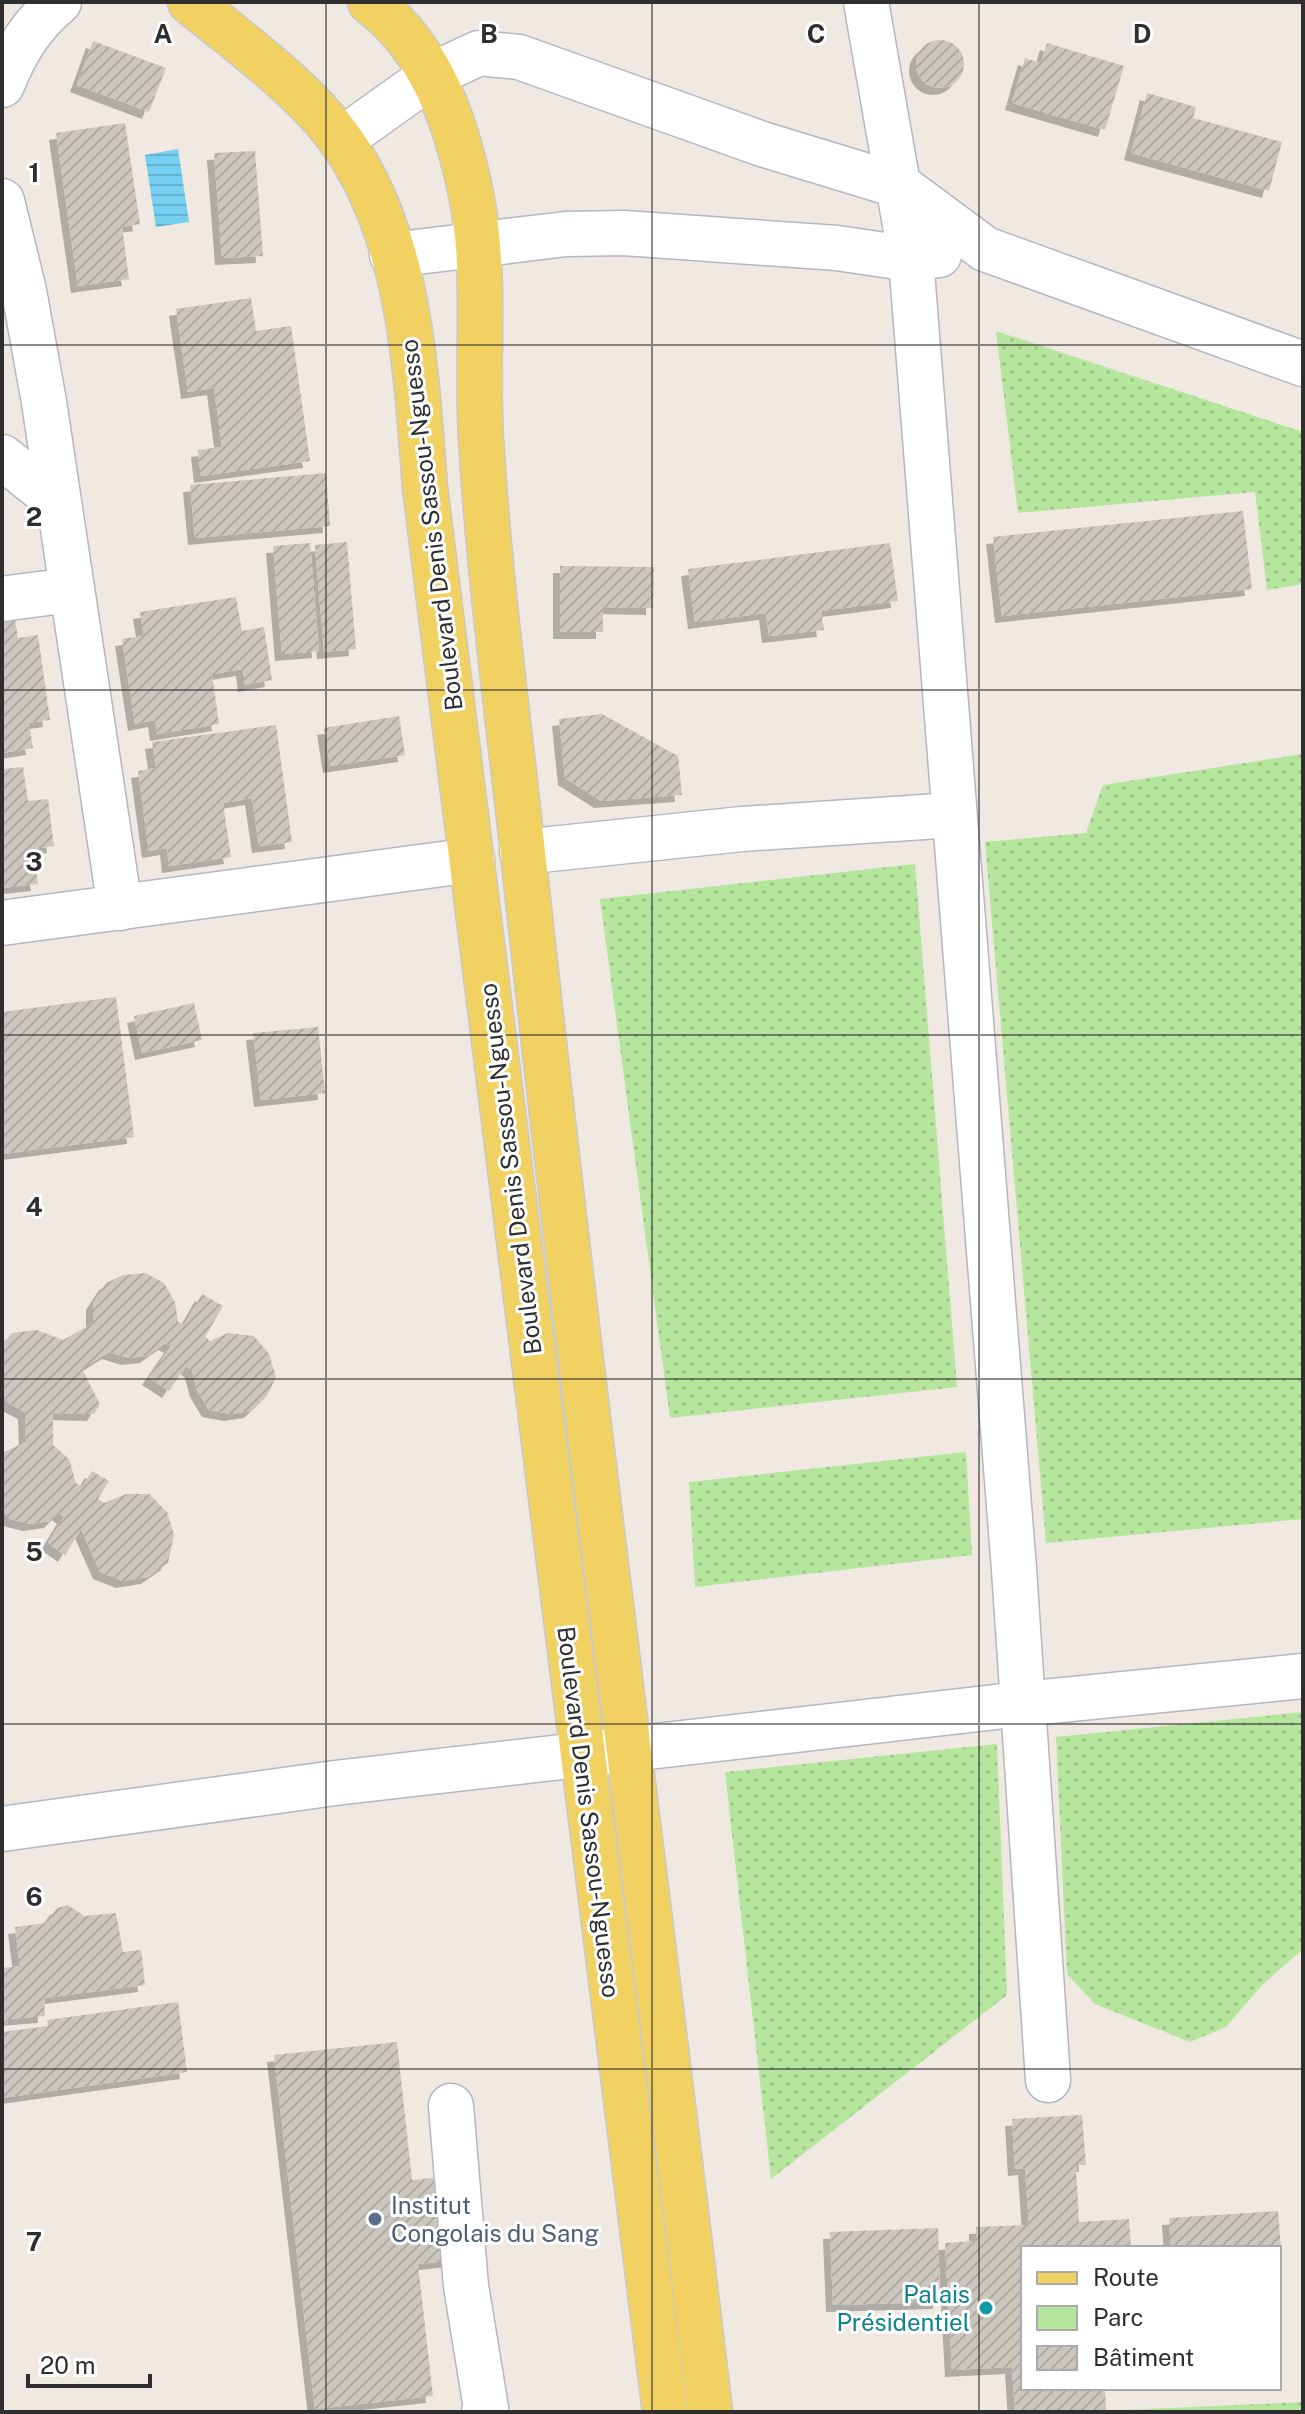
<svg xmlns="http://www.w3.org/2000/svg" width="1305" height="2414" font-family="'Public Sans',sans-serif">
<defs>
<pattern id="green-dots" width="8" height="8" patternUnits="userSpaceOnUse" patternTransform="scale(2)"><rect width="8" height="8" fill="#b6e59e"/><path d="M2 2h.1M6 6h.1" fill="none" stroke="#9dc588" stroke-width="1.8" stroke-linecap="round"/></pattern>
<pattern id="water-rules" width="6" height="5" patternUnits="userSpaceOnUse" patternTransform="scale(2)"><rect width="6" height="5" fill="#75cff0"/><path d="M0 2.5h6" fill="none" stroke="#66b2ce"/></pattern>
<pattern id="building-hatch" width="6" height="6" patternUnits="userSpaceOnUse" patternTransform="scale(2)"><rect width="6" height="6" fill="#cbc7bf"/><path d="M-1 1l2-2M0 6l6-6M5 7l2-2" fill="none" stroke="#afaba4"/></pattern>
<filter id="shadow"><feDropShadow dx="-7" dy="7" stdDeviation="0" flood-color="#0004"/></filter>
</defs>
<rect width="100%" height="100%" fill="#efe9e1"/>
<g fill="url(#green-dots)">
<path d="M996 331 1303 432V584L1267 590 1255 492 1018 513Z"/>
<path d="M1303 754V1519L1046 1543 985 842 1086 833 1103 785Z"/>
<path d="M915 864 957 1387 670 1418 600 899Z"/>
<path d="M966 1452 972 1555 695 1587 689 1482Z"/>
<path d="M1303 1712V1949L1263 1984 1226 2027 1190 2042 1095 2004 1067 1974 1056 1737Z"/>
<path d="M997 1744 1007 1995 771 2179 725 1772Z"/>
<path d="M1303 2402V2412H1122L1123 2410Z"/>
</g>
<path fill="url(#water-rules)" d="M178 149 189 222 156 227 145 155Z"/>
<g fill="url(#building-hatch)" filter="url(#shadow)">
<circle cx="940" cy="64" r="24"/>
<path d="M93 41 166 68 149 112 77 85Z"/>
<path d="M1047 43 1124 66 1105 130 1012 103 1025 58 1041 63Z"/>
<path d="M1147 93 1196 107 1193 118 1282 142 1269 191 1131 153Z"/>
<path d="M125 123 140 224 122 227 129 279 78 286 56 133Z"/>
<path d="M255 151 263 256 222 258 214 153Z"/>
<path d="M251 298 256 331 291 326 310 461 201 476 198 450 222 447 214 388 188 392 176 309Z"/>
<path d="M326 473 330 526 195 538 190 485Z"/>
<path d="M1243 511 1252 589 1002 616 993 537Z"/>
<path d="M347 542 356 649 324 652 315 545Z"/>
<path d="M310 543 319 651 282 654 273 546Z"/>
<path d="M890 543 898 601 821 611 824 630 769 636 766 613 695 622 688 569Z"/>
<path d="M560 566 654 567 653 608 603 607V632H560Z"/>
<path d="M236 597 242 631 264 627 272 680 245 685 243 669 212 674 219 724 157 734 155 720 135 724 122 639 144 636 140 612Z"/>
<path d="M15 619 18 638 38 635 50 720 29 723 33 748 2 753V621Z"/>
<path d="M602 714 678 756 682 795 601 801 565 778 559 719Z"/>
<path d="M399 716 405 755 330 766 324 728Z"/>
<path d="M276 725 292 842 259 846 252 798 223 803 231 857 169 866 167 848 149 851 138 771 156 768 152 742Z"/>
<path d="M23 767 28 801 48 799 54 846 33 849 38 884 2 888V769Z"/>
<path d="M116 997 134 1137 2 1154V1012Z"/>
<path d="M194 1003 202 1040 142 1053 134 1016Z"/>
<path d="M318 1027 325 1093 261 1100 253 1033Z"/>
<path d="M145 1273 164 1283 175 1302 178 1322 184 1325 202 1294 223 1306 205 1337 210 1341 228 1333 254 1336 269 1354 276 1377 267 1396 251 1411 231 1414 209 1410 197 1390 192 1371 186 1366 169 1391 149 1378 171 1346 165 1343 147 1356 128 1358 109 1352 82 1369 100 1404 94 1414 53 1413V1445L69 1459 76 1483 82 1487 92 1471 109 1481 98 1499 104 1503 126 1494H149L167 1512 174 1535 168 1563 148 1577 123 1581 100 1572 81 1529 65 1555 48 1543 64 1517 59 1513 51 1521 30 1524 10 1519 2 1511V1453L26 1442 25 1412 9 1404 2 1394V1345L12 1333 37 1330 63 1340 93 1323V1303L106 1283 123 1275Z"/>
<path d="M68 1905 84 1916 116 1913 123 1952 141 1950 145 1985 44 1998 45 2016 7 2019 8 2024H2V1968L20 1966 15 1927 46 1923 57 1908Z"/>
<path d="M178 2002 187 2072 2 2098V2032L48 2026 47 2020Z"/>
<path d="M397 2042 412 2180 452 2176 462 2259 418 2264 433 2396 315 2409 274 2055Z"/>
<path d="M1082 2115 1086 2165H1076L1079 2222 1129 2219 1131 2248H1023V2388H1105L1106 2409 1103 2412H1015L1012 2367 952 2370 945 2243 976 2241V2227L1029 2225 1025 2168 1015 2169 1012 2119Z"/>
<path d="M1278 2211 1281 2248H1171L1169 2218Z"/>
<path d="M938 2228 940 2302 833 2305 830 2232Z"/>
</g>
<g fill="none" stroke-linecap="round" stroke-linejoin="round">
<defs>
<g id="minor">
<path d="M866 2 911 259 1014 1569 1048 2080"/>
<path d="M2 85C15 52 31 25 59 2"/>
<path d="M341 140 432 75 479 53 519 57 762 144 900 186 985 249 1303 364"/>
<path d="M2 201 24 291 44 402 120 908"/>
<path d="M392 255 566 234 624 233 837 248 911 259 939 255"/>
<path d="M2 457 56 500"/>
<path d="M2 599 70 590"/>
<path d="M522 852 742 829 954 815"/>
<path d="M2 923 472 860"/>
<path d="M2 1829 335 1783 1022 1704 1303 1676"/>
<path d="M451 2106 466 2286 486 2408 484 2412"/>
</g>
<g id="major">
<path d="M190 2C237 40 308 92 342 142 411 239 416 373 425 487L665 2412"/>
<path d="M370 2C431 48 456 121 471 194 487 275 476 357 481 439 489 574 507 710 522 844 578 1368 648 1889 710 2412"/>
</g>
</defs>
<use href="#minor" stroke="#b4b7c1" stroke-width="47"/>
<use href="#major" stroke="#c9c9c9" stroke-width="47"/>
<use href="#minor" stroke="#fff" stroke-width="44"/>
<use href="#major" stroke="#f2d163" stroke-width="44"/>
</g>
<path fill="none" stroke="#2e2e2e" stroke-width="2" stroke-opacity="0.55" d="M326 2V2412M652 2V2412M979 2V2412M2 345H1303M2 690H1303M2 1035H1303M2 1379H1303M2 1724H1303M2 2069H1303"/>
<circle fill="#5c6f8a" stroke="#fff" stroke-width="3" cx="375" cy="2219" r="8"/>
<circle fill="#0f9aa8" stroke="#fff" stroke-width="3" cx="986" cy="2308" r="8"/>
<g text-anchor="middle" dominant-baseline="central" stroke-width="6" stroke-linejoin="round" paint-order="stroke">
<g font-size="24" fill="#2e2e2e" stroke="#fff">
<text transform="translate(431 525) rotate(-97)">Boulevard Denis Sassou-Nguesso</text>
<text transform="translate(510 1169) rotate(-97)">Boulevard Denis Sassou-Nguesso</text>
<text transform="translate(589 1812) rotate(83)">Boulevard Denis Sassou-Nguesso</text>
</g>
<g font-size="24" fill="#4e5e75" stroke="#fff" text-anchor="start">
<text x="391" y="2205">Institut<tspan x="391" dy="28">Congolais du Sang</tspan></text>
</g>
<g font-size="24" fill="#0d838f" stroke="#fff" text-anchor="end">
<text x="970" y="2294">Palais<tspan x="970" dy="28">Présidentiel</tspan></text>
</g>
</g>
<g font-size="26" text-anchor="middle" font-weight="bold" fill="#2e2e2e" stroke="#fff" stroke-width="6" stroke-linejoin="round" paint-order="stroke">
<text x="163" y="43">A</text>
<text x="489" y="43">B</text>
<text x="816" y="43">C</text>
<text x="1142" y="43">D</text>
<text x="34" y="182">1</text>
<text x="34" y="526">2</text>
<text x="34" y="871">3</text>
<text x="34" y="1216">4</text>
<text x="34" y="1561">5</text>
<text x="34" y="1906">6</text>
<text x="34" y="2251">7</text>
</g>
<rect width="1305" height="2414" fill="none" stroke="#2e2e2e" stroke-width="8"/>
<rect x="1021" y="2246" width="260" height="144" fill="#ffffff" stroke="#ababab" stroke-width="2"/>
<rect x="1037" y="2272" width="40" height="12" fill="#f2d163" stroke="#ababab" stroke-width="2"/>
<text x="1093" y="2286" font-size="24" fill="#2e2e2e">Route</text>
<rect x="1037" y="2306" width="40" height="24" fill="#b6e59e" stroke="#ababab" stroke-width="2"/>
<text x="1093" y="2326" font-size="24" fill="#2e2e2e">Parc</text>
<rect x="1037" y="2346" width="40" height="24" fill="url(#building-hatch)" stroke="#ababab" stroke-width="2"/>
<text x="1093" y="2366" font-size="24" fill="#2e2e2e">Bâtiment</text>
<path d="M28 2374v12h122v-12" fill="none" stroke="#2e2e2e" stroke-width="4"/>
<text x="40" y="2374" font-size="24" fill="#2e2e2e" stroke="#ffffff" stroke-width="6" paint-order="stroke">20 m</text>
</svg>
